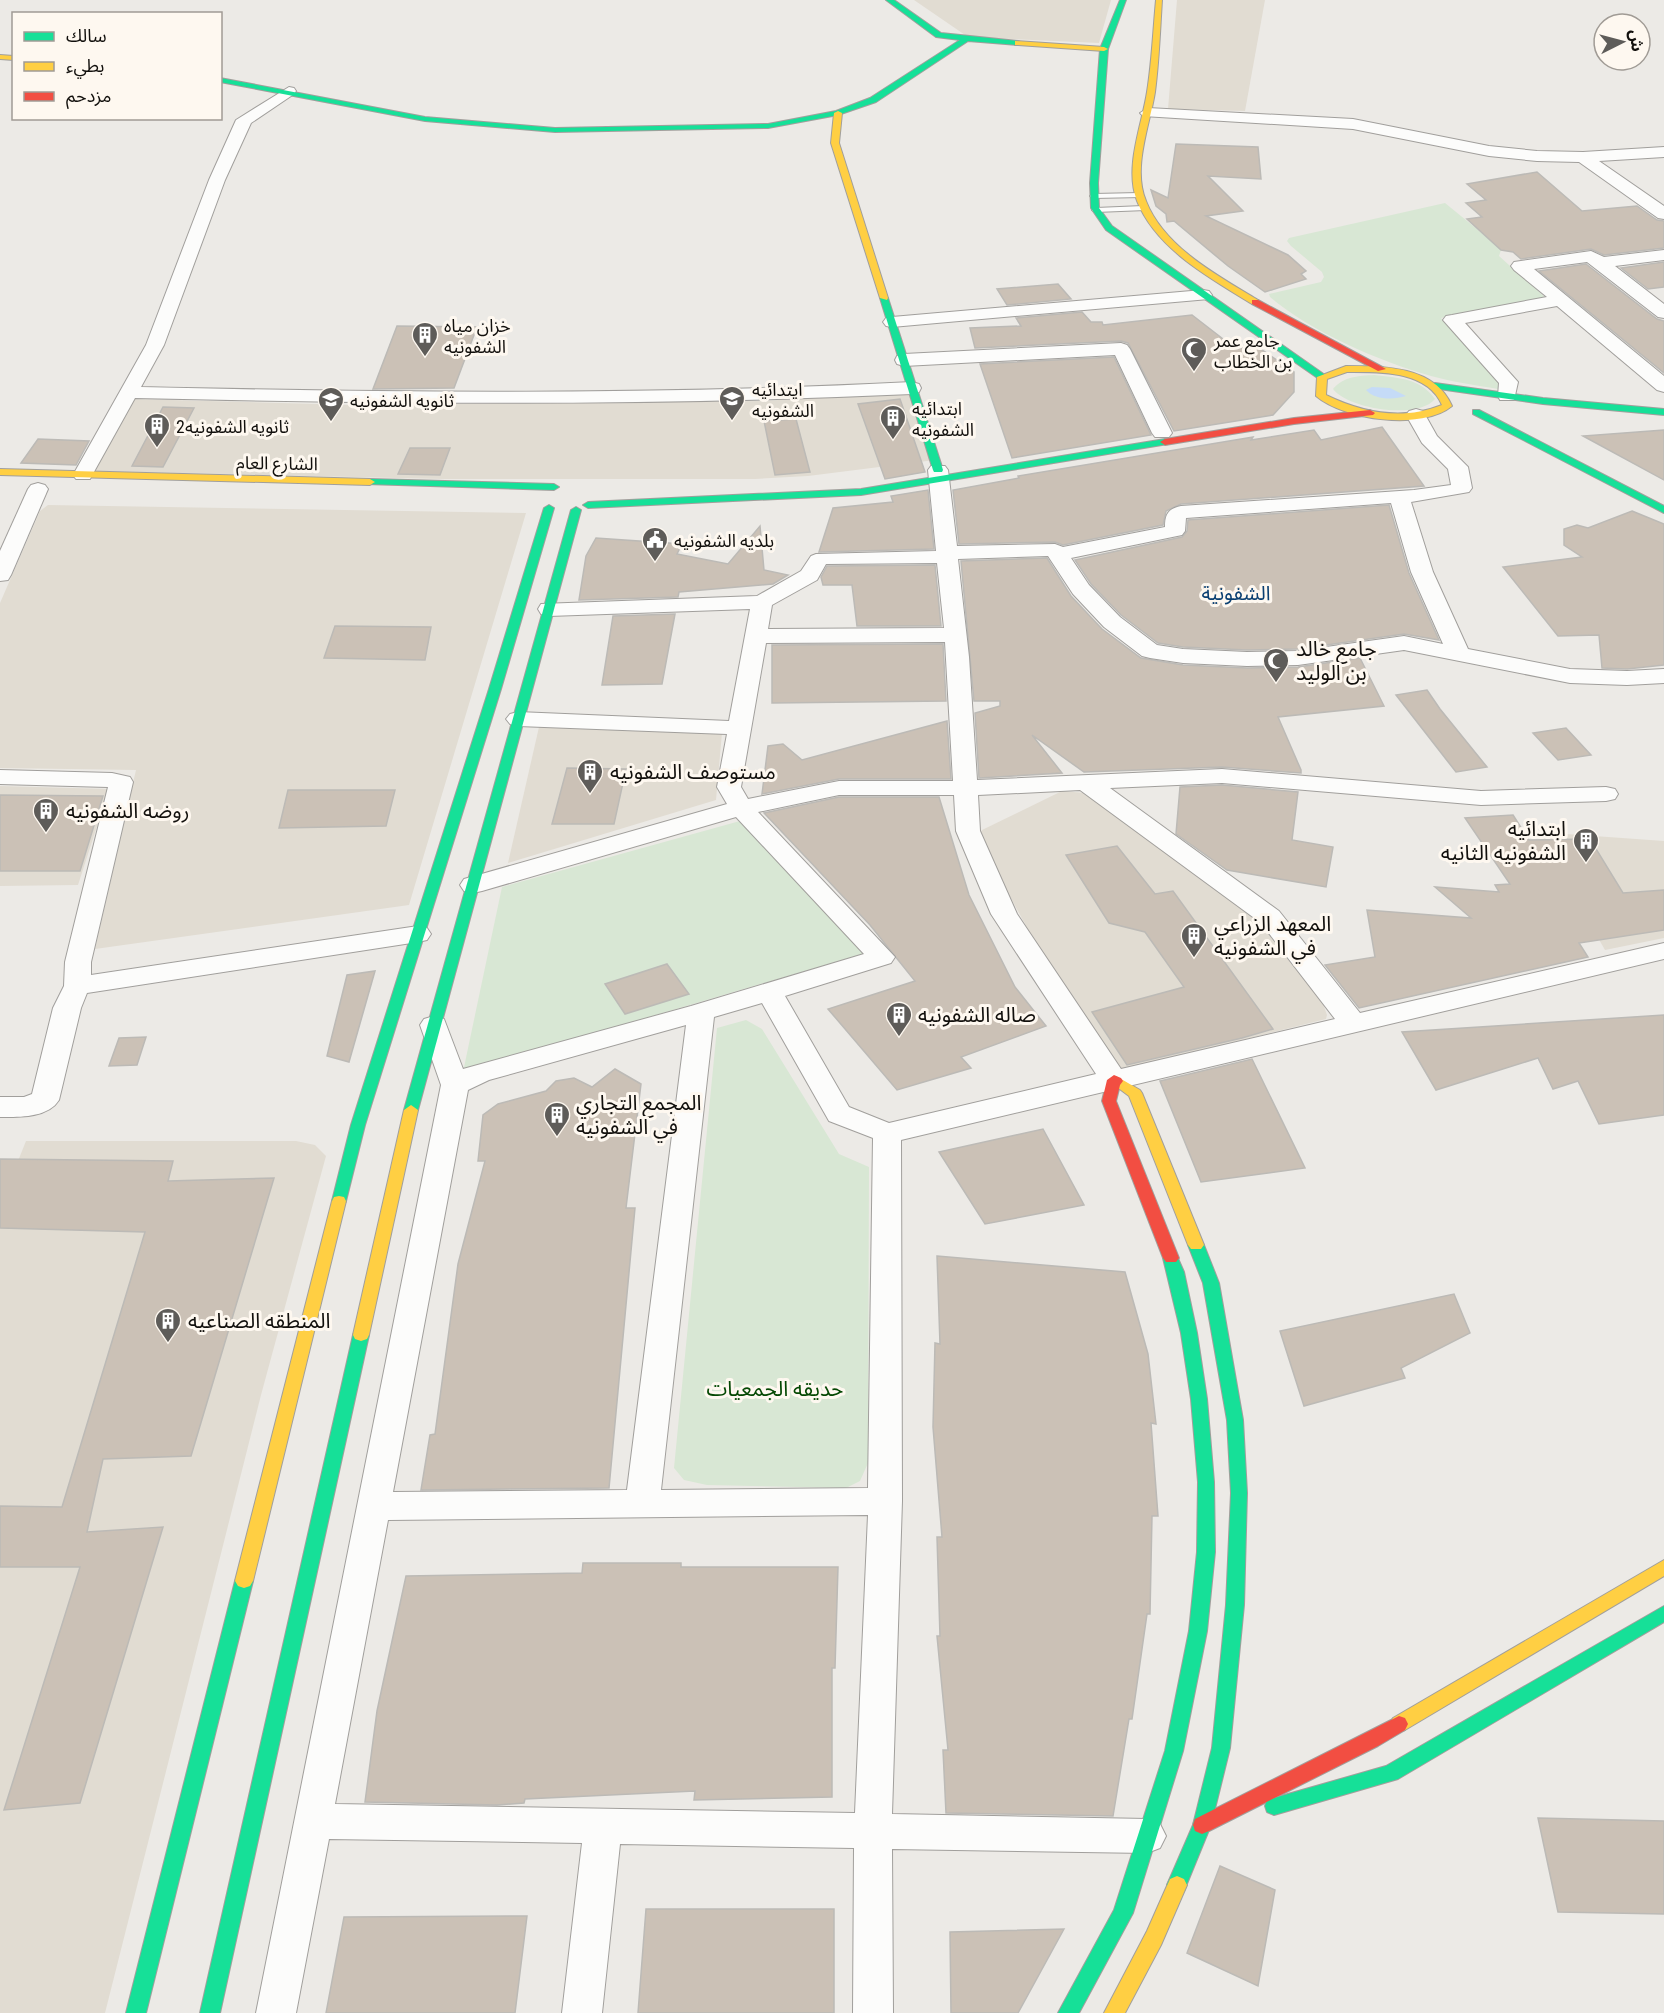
<svg xmlns="http://www.w3.org/2000/svg" width="1664" height="2013" font-family="'Roboto Condensed','Noto Sans Arabic',sans-serif">
<rect width="100%" height="100%" fill="#eceae6"/>
<g fill="#e1dcd2">
<path d="M914 0H1111L1099 43 968 37Z"/>
<path d="M1177 0H1265L1245 111 1168 109Z"/>
<path d="M914 392 935 460 808 476 755 479H444L94 471 134 399 353 405 761 401Z"/>
<path d="M48 505 526 513 409 905 95 949 136 770 0 768V603L40 511Z"/>
<path d="M539 727 722 733 716 800 508 863Z"/>
<path d="M0 786 109 789 78 885 0 886Z"/>
<path d="M1062 791 1085 793 1267 928 1323 1004 1327 1015 1326 1019 1126 1069H1118L1032 937 980 841 979 835 982 830Z"/>
<path d="M1538 832 1664 841V938L1605 950Z"/>
<path d="M26 1141H296L315 1145 326 1156 261 1395 105 2013H0V1206Z"/>
</g>
<g fill="#d8e7d4">
<path d="M1445 203 1499 247 1501 250 1499 256 1546 298 1441 318 1504 385 1498 389C1476 385 1452 382 1431 376 1379 361 1311 332 1270 297L1269 294 1321 282 1324 277 1322 272 1291 246 1287 241 1289 238Z"/>
<path d="M1374 375C1399 378 1420 378 1435 399 1418 420 1348 409 1333 389 1344 376 1359 376 1374 375Z"/>
<path d="M740 821 866 953 463 1072 502 887Z"/>
<path d="M746 1020 762 1029 839 1154 869 1167 868 1463 860 1481 846 1488 707 1485 684 1480 674 1468 717 1028Z"/>
</g>
<path fill="#c5dbf7" d="M1372 387 1390 388 1406 396C1393 400 1375 400 1366 390Z"/>
<g fill="#cbc1b6" stroke="#bcbab6" stroke-width="1.5">
<path d="M1176 144 1258 147 1261 179 1208 176 1243 211 1206 216 1288 255 1306 271 1301 274 1306 279 1265 292 1228 266 1174 221 1167 222 1166 214 1156 206 1151 190 1168 198Z"/>
<path d="M1537 172 1582 211 1637 206 1657 220 1664 221V248L1604 255 1591 249 1521 259 1513 252 1501 250 1467 219 1482 217 1466 203 1486 200 1467 184Z"/>
<path d="M1664 262V287L1648 289 1621 268Z"/>
<path d="M1586 264 1657 319 1664 321V373L1539 271Z"/>
<path d="M1058 284 1071 299 1007 305 997 289Z"/>
<path d="M1082 312 1091 322H1102L1103 325 1192 315 1236 349 1255 345 1294 372V392L1273 415 1174 431 1128 343 1121 341 975 348 970 328 1021 326 1016 318Z"/>
<path d="M397 326 477 327 454 388 373 389Z"/>
<path d="M1114 357 1151 435 1012 458 980 364Z"/>
<path d="M900 399 925 472 885 479 858 404Z"/>
<path d="M163 407 194 408 163 467 132 466Z"/>
<path d="M796 419 810 472 775 475 764 421Z"/>
<path d="M1382 427 1424 486 1181 504 1166 511 1163 525 1063 545 1055 542 959 544 953 490 1019 478 1018 476 1253 437 1251 440 1314 430 1321 440Z"/>
<path d="M1664 430V480L1583 436Z"/>
<path d="M38 439 89 441 76 465 21 463Z"/>
<path d="M410 448H450L440 475 398 474Z"/>
<path d="M928 490 934 549 819 552 833 508 893 502 891 496Z"/>
<path d="M1389 505 1409 573 1439 640 1404 634 1298 649 1247 650 1183 647 1158 643 1121 615 1091 584 1075 560 1182 537 1187 531 1188 520Z"/>
<path d="M1632 511 1664 524V665L1627 669 1602 668 1599 635 1558 636 1503 567 1582 557 1564 545V529L1577 525 1588 528Z"/>
<path d="M760 526 764 570 788 575 773 584 679 592 678 597 579 600 586 556 596 538 682 544 677 554 728 564Z"/>
<path d="M1047 558 1071 596 1102 629 1141 658 1183 665 1247 668 1298 667 1360 658 1384 706 1278 717 1301 770V773L1222 767 1084 772 1032 735 1062 773 979 778 975 713 1000 706V701H974L961 561Z"/>
<path d="M935 565 941 626H857L852 585H823L821 577 827 566Z"/>
<path d="M675 614 662 684 602 685 613 616Z"/>
<path d="M335 626 431 627 425 660 324 658Z"/>
<path d="M943 644 946 701 772 703V645Z"/>
<path d="M1427 690 1440 709 1487 767 1456 772 1396 695Z"/>
<path d="M947 721 951 779H839L762 794 768 746 783 744 802 760Z"/>
<path d="M1566 728 1591 755 1558 760 1533 733Z"/>
<path d="M567 768 626 769 614 824H552Z"/>
<path d="M1222 785 1298 792 1292 840 1333 847 1326 887 1227 870 1176 834 1180 787Z"/>
<path d="M288 790H395L386 826 279 828Z"/>
<path d="M0 795 103 796 80 871H0Z"/>
<path d="M839 797H939L969 895 1015 987 1046 1026 961 1057 971 1068 897 1090 828 1009 915 981 870 925 764 813Z"/>
<path d="M1513 815 1529 840 1590 839 1623 893 1664 890V930L1579 943 1588 957 1359 1008 1325 965 1375 957 1367 910 1471 918 1435 887 1499 892 1495 885 1510 884 1465 818Z"/>
<path d="M1117 846 1155 894 1173 891 1273 1029 1242 1038 1127 1065 1092 1012 1184 987 1145 932 1109 923 1066 855Z"/>
<path d="M667 964 689 994 625 1014 605 984Z"/>
<path d="M375 971 349 1062 327 1056 347 975Z"/>
<path d="M1664 1015V1115L1599 1124 1578 1081 1553 1089 1538 1058 1436 1090 1402 1032Z"/>
<path d="M146 1037 137 1065 109 1066 119 1038Z"/>
<path d="M1252 1059 1305 1168 1201 1182 1160 1081Z"/>
<path d="M615 1069 641 1084 626 1208H635L609 1488 421 1490 430 1435 435 1434 458 1264 485 1161H478L483 1115 498 1104 546 1091 556 1081 574 1078 592 1087Z"/>
<path d="M1043 1129 1084 1205 985 1224 939 1152Z"/>
<path d="M0 1159 173 1161 168 1181 274 1178 191 1456 103 1459 87 1532 163 1527 80 1803 4 1810 80 1567H0V1506L62 1507 145 1232 0 1228Z"/>
<path d="M937 1256 1125 1272 1148 1354 1156 1424 1151 1423 1158 1516H1152L1150 1614H1147L1132 1719H1129L1113 1816 946 1813 943 1750H948L937 1636H940L937 1537H942L933 1427 935 1343 940 1344Z"/>
<path d="M1454 1294 1470 1333 1401 1368 1405 1378 1304 1406 1280 1331Z"/>
<path d="M583 1563H681V1567H838L835 1668H832V1797L694 1800 695 1791 525 1799 524 1803 497 1805 365 1802 377 1711 406 1576 582 1573Z"/>
<path d="M1538 1818 1664 1821V1914L1558 1912Z"/>
<path d="M1220 1866 1275 1890 1258 1986 1187 1953Z"/>
<path d="M646 1909H834V2013H638Z"/>
<path d="M527 1916 515 2013H326L344 1917Z"/>
<path d="M1064 1929 1018 2013H951L950 1932Z"/>
</g>
<g fill="none" stroke-linecap="round" stroke-linejoin="round">
<defs>
<g id="lane">
<path d="M1139 193H1142V197L1094 198 1090 196 1094 194Z"/>
<path d="M1143 206 1147 208 1146 210 1096 212 1092 210 1096 208Z"/>
</g>
<g id="street">
<path d="M289 87 294 88 296 91 294 94 251 123 225 180 164 345 141 387C398 393 655 395 912 382L919 384 921 388 919 392 912 394C653 406 394 404 135 398L90 479H76L73 475 146 345 209 180 236 120Z"/>
<path d="M1148 108 1353 119 1489 146 1537 151 1583 152 1664 147V157L1599 161 1664 206V219L1658 218 1579 162 1537 161 1489 156 1353 129 1143 116 1140 113Z"/>
<path d="M1664 250V260L1615 266 1664 304V318L1658 317 1587 262 1534 269 1664 376V392L1657 390 1557 306 1465 323 1518 382 1514 400H1500L1498 396 1499 383 1443 320 1446 316 1452 315 1547 297 1514 270 1511 266 1514 262 1591 251 1604 257Z"/>
<path d="M1203 290 1209 291 1212 295 1209 299 892 327 886 326 883 322 886 318 892 317Z"/>
<path d="M1121 343 1127 345 1130 349 1172 433 1169 437H1155L1152 433 1115 355 904 366 897 364 895 360 897 356 904 354Z"/>
<path d="M1416 409 1423 411 1437 436 1468 467 1472 488 1469 492 1411 502 1433 572 1468 649 1570 669 1627 671 1664 669V683L1627 685 1570 683 1404 650 1298 665 1247 666 1183 663 1150 658 1142 656 1104 627 1073 594 1048 556 958 559 969 657 977 780 1222 769 1481 791 1606 787 1615 789 1618 794 1615 799 1606 801 1481 805 1222 783 1110 788 1279 911 1360 1013 1664 943V959L901 1140 902 1501 892 1814 1147 1819 1160 1824 1166 1836 1160 1848 1147 1853 892 1849 893 2013H853L854 1848 620 1844 602 2013H562L582 1843 329 1839 296 2013H256L441 1085 420 1025 424 1019 434 1016 444 1019 463 1069 691 1006 864 954 736 817 482 891 473 893 464 891 460 885 464 879 727 804 717 787 727 734 518 726 510 724 506 719 510 714 518 712 729 721 750 609 549 616 541 614 538 609 541 604 757 596 801 571 811 556 816 554 936 551 928 470 931 466H945L948 470 957 546 1055 544 1063 547 1165 527C1165 514 1168 509 1181 506L1414 490 1451 485 1448 469 1422 443 1406 415 1409 411ZM1391 503 1411 572 1443 644 1404 636 1298 651 1247 652 1183 649 1157 645 1120 617 1089 585 1071 558 1182 535 1185 531 1186 518ZM937 563 944 628 768 629 772 605 817 580 826 564ZM945 642 953 781H839L748 799 741 787 766 643ZM1080 790 1261 923 1335 1019 1121 1069 1017 914 980 831 978 795ZM839 795H954L956 831 991 914 1096 1074 889 1123 849 1107 785 996 891 963 895 957 758 812ZM762 1003 829 1121 873 1138 868 1488 661 1490 714 1017ZM686 1025 627 1490 393 1492 468 1090 489 1080ZM868 1515 855 1813 335 1804 388 1520Z"/>
<path d="M38 483 45 485 48 489 11 575 8 580 0 581V551L28 489 31 485Z"/>
<path d="M0 770 112 773 130 777 133 782 91 962V975L418 926 427 928 431 934 427 940 418 942 87 993 81 1008 59 1100C48 1118 19 1117 0 1117V1097H24L32 1094 53 1008 64 986 65 962 108 787 0 784Z"/>
</g>
<g id="fast">
<path d="M886 0H894L941 33 1018 41 1022 43 1018 45 968 41 876 102 838 115 768 128 555 132 425 121 220 82V78L425 117 555 128 768 124 836 111 870 98 960 40 936 37Z"/>
<path d="M1120 0H1126L1108 49 1098 183 1099 208 1112 226 1325 375V379H1319L1106 230 1091 208 1090 183 1100 49Z"/>
<path d="M881 296 888 298 943 470 942 472H934L933 470 880 298Z"/>
<path d="M1435 383 1543 398 1664 409V415L1543 404 1432 388V384Z"/>
<path d="M1473 410H1479L1664 506V513L1473 414Z"/>
<path d="M1165 439 1170 442 1168 444 861 495 588 508 583 505 588 502 861 489Z"/>
<path d="M370 479 554 484 559 487 554 490 366 484V480Z"/>
<path d="M549 505 554 508 501 689 365 1125 346 1201 344 1205H334L332 1201 351 1125 489 689 544 508Z"/>
<path d="M576 507 581 510 418 1110 411 1115 404 1110 571 510Z"/>
<path d="M1196 1239 1201 1241 1204 1245 1219 1283 1243 1420 1247 1493 1244 1605 1230 1748 1211 1825 1184 1891 1177 1894 1170 1891 1167 1885 1193 1825 1212 1748 1226 1605 1231 1493 1227 1420 1203 1283 1188 1245 1191 1241Z"/>
<path d="M1171 1252 1176 1254 1184 1272 1197 1333 1207 1399 1214 1482 1215 1552 1207 1631 1183 1751 1133 1913 1079 2013H1058L1114 1910 1165 1751 1189 1631 1197 1552 1198 1482 1191 1399 1181 1333 1163 1258 1166 1254Z"/>
<path d="M361 1329 367 1331 369 1335 220 2013H200L353 1335 355 1331Z"/>
<path d="M244 1574 250 1576 253 1581 146 2013H126L235 1581 238 1576Z"/>
<path d="M1664 1606V1622L1398 1779 1274 1815 1267 1812 1265 1806 1267 1800 1386 1766Z"/>
</g>
<g id="slow">
<path d="M1156 0H1162C1160 31 1159 62 1155 92 1150 125 1132 168 1146 201 1164 247 1218 276 1258 300V304H1252C1210 278 1156 249 1137 201 1124 167 1142 125 1147 92 1152 61 1153 31 1156 0Z"/>
<path d="M1015 41 1104 47 1108 49 1104 51 1018 45H1015Z"/>
<path d="M0 55 14 56V60L0 59Z"/>
<path d="M838 111 842 113 839 143 888 298 887 300 880 298 831 143 834 113Z"/>
<path d="M1346 366C1384 366 1435 366 1452 406 1422 431 1344 420 1316 396L1317 377ZM1347 372C1379 372 1427 370 1442 405 1402 421 1363 413 1326 395L1327 379Z"/>
<path d="M0 469 370 479 375 482 370 485 0 475Z"/>
<path d="M1116 1076 1140 1090 1142 1093 1204 1245 1201 1249H1191L1188 1245 1129 1096 1109 1081Z"/>
<path d="M411 1105 418 1110 369 1335 367 1339 361 1341 355 1339 353 1335 404 1110Z"/>
<path d="M339 1196 344 1197 346 1201 253 1581 250 1586 244 1588 238 1586 235 1581 332 1201 334 1197Z"/>
<path d="M1664 1560V1576L1405 1730 1399 1732 1393 1730 1390 1724 1393 1718Z"/>
<path d="M1177 1876 1184 1879 1187 1885 1161 1945 1125 2013H1104L1147 1931 1170 1879Z"/>
</g>
<g id="jam">
<path d="M1252 300H1258L1386 369 1378 371 1252 304Z"/>
<path d="M1370 410 1375 413 1373 415 1294 424 1165 445 1160 442 1165 439 1294 418Z"/>
<path d="M1114 1075 1121 1078 1123 1081 1120 1085 1116 1101 1179 1258 1176 1262H1166L1163 1258 1102 1101 1107 1080Z"/>
<path d="M1399 1716 1405 1718 1408 1724 1405 1730 1378 1746 1209 1831 1202 1834 1195 1831 1193 1825 1195 1819Z"/>
</g>
</defs>
<use href="#lane" stroke="#a19f9c" stroke-width="2"/>
<use href="#street" stroke="#a19f9c" stroke-width="2"/>
<use href="#fast" stroke="#a19f9c" stroke-width="2"/>
<use href="#slow" stroke="#a19f9c" stroke-width="2"/>
<use href="#jam" stroke="#a19f9c" stroke-width="2"/>
<use href="#lane" fill="#fcfcfb" fill-rule="evenodd"/>
<use href="#street" fill="#fcfcfb" fill-rule="evenodd"/>
<use href="#fast" fill="#16e098" fill-rule="evenodd"/>
<use href="#slow" fill="#ffcf43" fill-rule="evenodd"/>
<use href="#jam" fill="#f24e42" fill-rule="evenodd"/>
</g>
<defs>
<symbol id="building-pin" viewBox="-11 -11 22 30"><path d="M0 17L-7.5 6A9.5 9.5 0 1 1 7.5 6Z" fill="#5e5c59" stroke="#fef8f0"/><path d="M-4-6H4V6H1V3H-1V6H-4ZM-2.5-4.3h1.7v1.8h-1.7ZM.8-4.3h1.7v1.8H.8ZM-2.5-1h1.7V.8h-1.7ZM.8-1h1.7V.8H.8Z" fill="#fff"/></symbol>
<symbol id="mosque-pin" viewBox="-11 -11 22 30"><path d="M0 17L-7.5 6A9.5 9.5 0 1 1 7.5 6Z" fill="#5e5c59" stroke="#fef8f0"/><path d="M3.5-4.9A6 6 0 1 0 3.5 4.9A5 5 0 1 1 3.5-4.9Z" fill="#fff"/></symbol>
<symbol id="school-pin" viewBox="-11 -11 22 30"><path d="M0 17L-7.5 6A9.5 9.5 0 1 1 7.5 6Z" fill="#5e5c59" stroke="#fef8f0"/><path d="M0-5L7-2L0 1L-7-2ZM-4 1L0 2.5L4 1V4Q0 6-4 4Z" fill="#fff"/></symbol>
<symbol id="civic-pin" viewBox="-11 -11 22 30"><path d="M0 17L-7.5 6A9.5 9.5 0 1 1 7.5 6Z" fill="#5e5c59" stroke="#fef8f0"/><path d="M-.6-6.5H3V-4.5H.6V-3L4-1V1h2V6H-6V1h2V-1L-.6-3ZM-1.2 2.5V6h2.4V2.5Z" fill="#fff"/></symbol>
</defs>
<g fill-rule="evenodd">
<use href="#building-pin" x="410" y="320" width="30" height="40"/>
<use href="#mosque-pin" x="1179" y="335" width="30" height="40"/>
<use href="#school-pin" x="717" y="384" width="30" height="40"/>
<use href="#school-pin" x="316" y="385" width="30" height="40"/>
<use href="#building-pin" x="878" y="403" width="30" height="40"/>
<use href="#building-pin" x="142" y="411" width="30" height="40"/>
<use href="#civic-pin" x="640" y="525" width="30" height="40"/>
<use href="#mosque-pin" x="1261" y="646" width="30" height="40"/>
<use href="#building-pin" x="575" y="757" width="30" height="40"/>
<use href="#building-pin" x="31" y="796" width="30" height="40"/>
<use href="#building-pin" x="1571" y="826" width="30" height="40"/>
<use href="#building-pin" x="1179" y="921" width="30" height="40"/>
<use href="#building-pin" x="884" y="1000" width="30" height="40"/>
<use href="#building-pin" x="542" y="1100" width="30" height="40"/>
<use href="#building-pin" x="153" y="1306" width="30" height="40"/>
</g>
<g text-anchor="middle" dominant-baseline="central" stroke-width="6" stroke-linejoin="round" paint-order="stroke">
<g font-size="18" fill="#12100d" stroke="#fef8f0" text-anchor="start">
<text x="444" y="325">خزان مياه<tspan x="444" dy="21">الشفونيه</tspan></text>
<text x="1214" y="340">جامع عمر<tspan x="1214" dy="21">بن الخطاب</tspan></text>
<text x="752" y="389">ايتدائيه<tspan x="752" dy="21">الشفونيه</tspan></text>
<text x="350" y="400">ثانويه الشفونيه</text>
<text x="912" y="408">ابتدائيه<tspan x="912" dy="21">الشفونيه</tspan></text>
<text x="176" y="426">ثانويه الشفونيه2</text>
<text x="674" y="540">بلديه الشفونيه</text>
</g>
<g font-size="18" fill="#12100d" stroke="#fef8f0">
<text transform="translate(277 463) rotate(1)">الشارع العام</text>
</g>
<g font-size="20" fill="#0a3f71" stroke="#fef8f0">
<text x="1236" y="593">الشفونية</text>
</g>
<g font-size="21" fill="#12100d" stroke="#fef8f0" text-anchor="start">
<text x="1296" y="649">جامع خالد<tspan x="1296" dy="24">بن الوليد</tspan></text>
<text x="610" y="772">مستوصف الشفونيه</text>
<text x="66" y="811">روضه الشفونيه</text>
<text x="1566" y="829" text-anchor="end">ابتدائيه<tspan x="1566" dy="24">الشفونيه الثانيه</tspan></text>
<text x="1214" y="924">المعهد الزراعي<tspan x="1214" dy="24">في الشفونيه</tspan></text>
<text x="918" y="1015">صاله الشفونيه</text>
<text x="576" y="1103">المجمع التجاري<tspan x="576" dy="24">في الشفونيه</tspan></text>
<text x="188" y="1321">المنطقه الصناعيه</text>
</g>
<g font-size="21" fill="#044803" stroke="#fef8f0">
<text x="775" y="1389">حديقه الجمعيات</text>
</g>
</g>
<rect x="12" y="12" width="210" height="108" fill="#fef8f0" stroke="#a09b95" stroke-width="1.5"/>
<rect x="24" y="32" width="30" height="9" fill="#16e098" stroke="#a09b95" stroke-width="1.5"/>
<text x="66" y="42" font-size="18" fill="#12100d">سالك</text>
<rect x="24" y="62" width="30" height="9" fill="#ffcf43" stroke="#a09b95" stroke-width="1.5"/>
<text x="66" y="72" font-size="18" fill="#12100d">بطيء</text>
<rect x="24" y="92" width="30" height="9" fill="#f24e42" stroke="#a09b95" stroke-width="1.5"/>
<text x="66" y="102" font-size="18" fill="#12100d">مزدحم</text>
<g transform="translate(1622 42) rotate(84)"><circle r="28" fill="#fef8f0" stroke="#a09b95" stroke-width="1.5"/>
<path d="M0-4.5L10 22L0 15L-10 22Z" fill="#5e5c59"/>
<text y="-9" font-size="16" font-weight="bold" text-anchor="middle" fill="#12100d">ش</text>
</g>
</svg>
